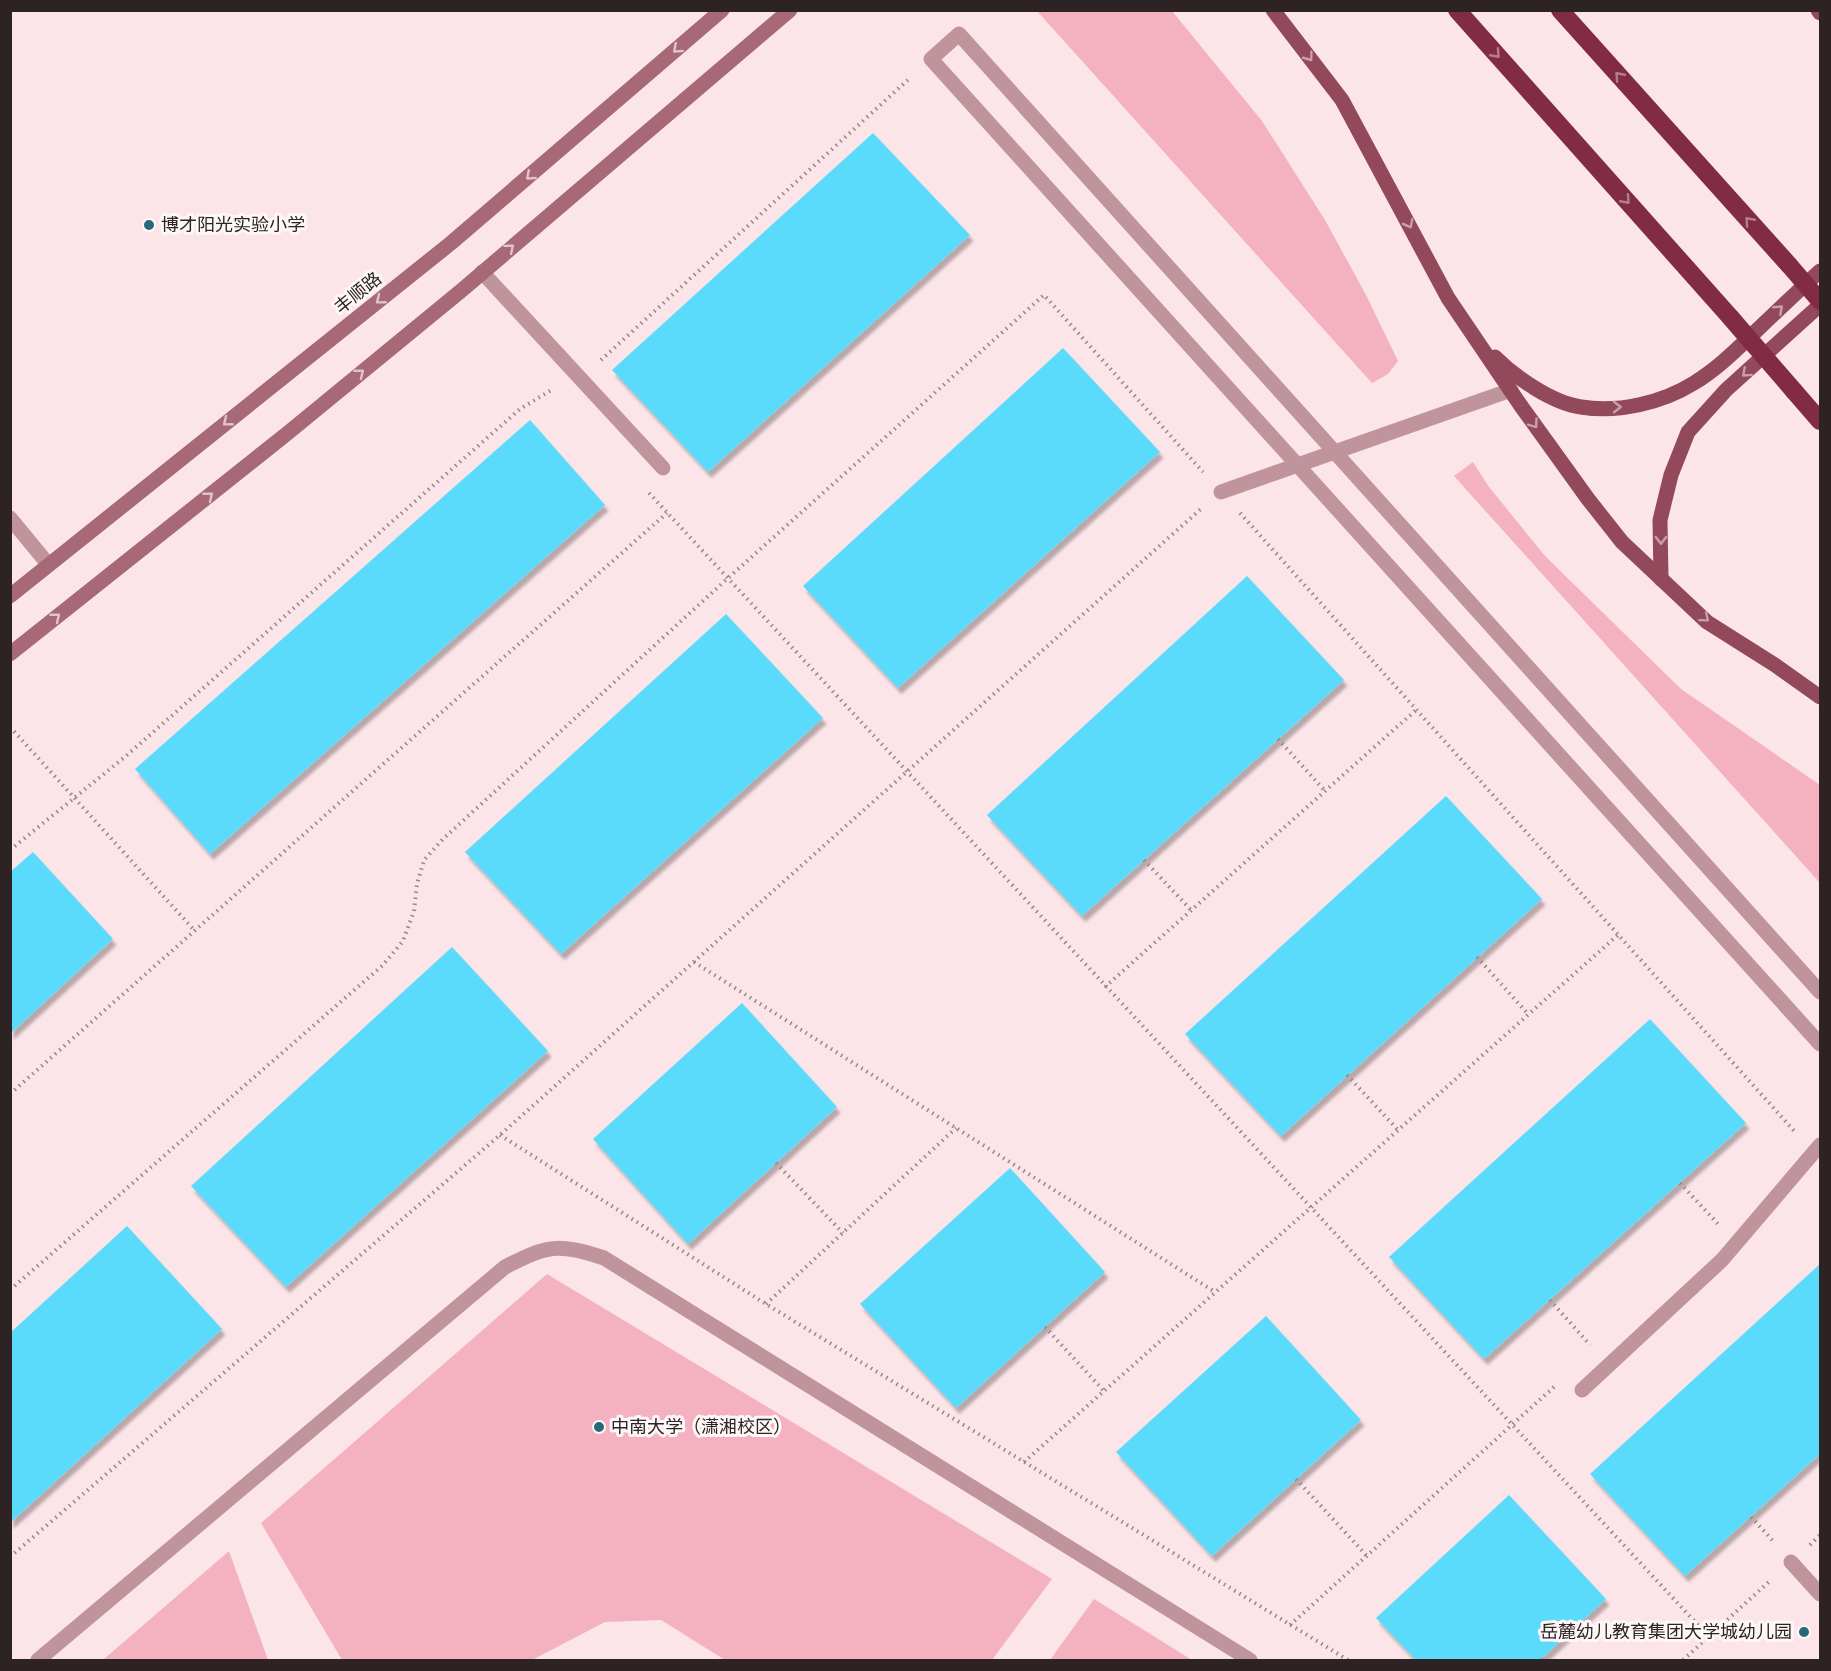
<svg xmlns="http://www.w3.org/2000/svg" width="1831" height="1671" font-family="'Libre Baskerville','Noto Sans SC',serif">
<defs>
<filter id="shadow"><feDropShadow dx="3.5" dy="6" stdDeviation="1.5" flood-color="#0004"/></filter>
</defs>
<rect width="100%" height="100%" fill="#fce5e9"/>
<g fill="#f4b1bf">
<path d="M1037 11H1172L1262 121 1325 220 1366 295 1398 361 1388 374 1372 383Z"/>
<path d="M1473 462 1489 487 1545 556 1681 689 1820 785V883L1454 476Z"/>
<path d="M547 1274 1052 1579 992 1660H725L661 1620 605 1622 532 1660H342L261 1523Z"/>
<path d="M229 1551 268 1660H103Z"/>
<path d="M1094 1599 1192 1660H1050Z"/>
</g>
<g fill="#5adbfc" filter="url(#shadow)">
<path d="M873 133 970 235 708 472 612 370Z"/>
<path d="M1063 348 1160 452 898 688 803 586Z"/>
<path d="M530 420 605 505 210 854 135 769Z"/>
<path d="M1247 576 1344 680 1082 916 987 815Z"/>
<path d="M726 614 823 718 561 954 465 852Z"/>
<path d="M1446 796 1542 899 1281 1136 1185 1034Z"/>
<path d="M33 852 113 939 10 1034V872Z"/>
<path d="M452 947 548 1051 286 1287 191 1186Z"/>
<path d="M742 1003 837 1107 688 1244 593 1139Z"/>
<path d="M1650 1019 1746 1123 1484 1359 1389 1257Z"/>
<path d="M1010 1168 1105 1272 956 1408 860 1304Z"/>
<path d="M127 1226 222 1329 10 1523V1333Z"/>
<path d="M1820 1264V1454L1685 1576 1590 1474Z"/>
<path d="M1266 1316 1361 1420 1212 1556 1116 1452Z"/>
<path d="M1509 1495 1606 1599 1540 1660H1416L1376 1618Z"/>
</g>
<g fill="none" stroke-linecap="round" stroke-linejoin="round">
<g stroke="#98878a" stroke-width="4" stroke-dasharray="1.5 4.5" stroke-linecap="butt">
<path d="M601 360 910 78"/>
<path d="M649 493 1709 1637"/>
<path d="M1240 513 1796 1133"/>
<path d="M10 727 195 931"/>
<path d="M1278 739 1325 791"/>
<path d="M10 850 126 756 520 409 553 389"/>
<path d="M1144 860 1191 910"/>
<path d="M1477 957 1528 1014"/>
<path d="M694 962 1215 1292"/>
<path d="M1105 987 1416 710"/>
<path d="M1347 1075 1398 1130"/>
<path d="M10 1094 667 513"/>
<path d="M500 1135 766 1304 1348 1660"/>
<path d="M776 1163 843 1233"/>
<path d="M1680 1183 1718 1224"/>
<path d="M10 1290 383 965 403 941 414 911 417 884 424 860 443 839 727 579 1044 295 1203 472"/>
<path d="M1550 1300 1590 1345"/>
<path d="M766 1304 956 1128"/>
<path d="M1045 1327 1104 1391"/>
<path d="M1024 1462 1618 935"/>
<path d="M1296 1479 1367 1556"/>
<path d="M1751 1517 1775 1543"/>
<path d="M1810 1545 1820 1535"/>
<path d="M10 1557 500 1135 1202 508"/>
<path d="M1290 1625 1555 1386"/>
<path d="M1541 1659 1542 1660"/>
<path d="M1683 1660 1771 1580"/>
</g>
<g stroke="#c0949d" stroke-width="15">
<path d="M482 272 663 468"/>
<path d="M1221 492 1511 390"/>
<path d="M1820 992 959 34 931 59 1820 1044"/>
<path d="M1582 1390 1722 1260 1820 1145"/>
<path d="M1791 1562 1820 1594"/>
<path d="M38 1660 505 1267C548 1245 557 1243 604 1258L1250 1660"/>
</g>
<path stroke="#c0949d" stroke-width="15" d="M10 518 48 564"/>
<g stroke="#a76877" stroke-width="15">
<path d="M10 596 451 243 722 10"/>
<path d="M10 654 289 432 462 290 790 10"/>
</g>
<g stroke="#93495c" stroke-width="15">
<path d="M1273 10 1342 100 1448 298 1521 406 1588 499 1622 542 1707 622 1775 665 1820 697"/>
<path d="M1818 10 1820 13"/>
<path d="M1495 357C1515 377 1552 403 1581 407 1618 413 1662 403 1694 383 1717 369 1735 351 1754 333 1776 312 1798 291 1820 271"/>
<path d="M1661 579 1660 520 1671 475 1688 432 1726 390 1820 305"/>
</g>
<g stroke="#812b45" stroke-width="18">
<path d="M1457 10 1731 318"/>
<path d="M1560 10 1789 265"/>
<path d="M1794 391 1820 421"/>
</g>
<g stroke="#812b45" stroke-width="18">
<path d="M1789 265 1820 301"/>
<path d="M1731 318 1794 391"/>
</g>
</g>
<defs><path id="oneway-chevron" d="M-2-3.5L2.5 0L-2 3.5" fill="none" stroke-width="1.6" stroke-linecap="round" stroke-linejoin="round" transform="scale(1.5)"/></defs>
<g stroke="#dfc5cb">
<use href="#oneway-chevron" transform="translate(677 49) rotate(139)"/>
<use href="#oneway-chevron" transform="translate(530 176) rotate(139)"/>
<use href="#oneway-chevron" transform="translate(510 248) rotate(-40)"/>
<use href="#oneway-chevron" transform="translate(380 300) rotate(141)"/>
<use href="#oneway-chevron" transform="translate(360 373) rotate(-39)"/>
<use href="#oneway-chevron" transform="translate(227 422) rotate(141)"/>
<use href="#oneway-chevron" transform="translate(209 496) rotate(-39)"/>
<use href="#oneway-chevron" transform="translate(56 617) rotate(-39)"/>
</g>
<g stroke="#b37d8d">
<use href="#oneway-chevron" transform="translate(1496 54) rotate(48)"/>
<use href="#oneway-chevron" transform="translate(1619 76) rotate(-132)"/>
<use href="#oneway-chevron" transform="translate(1626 200) rotate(48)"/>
<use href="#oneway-chevron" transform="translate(1749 221) rotate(-132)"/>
</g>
<g stroke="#c8a0aa">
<use href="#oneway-chevron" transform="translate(1309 57) rotate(53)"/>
<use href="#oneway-chevron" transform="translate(1409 224) rotate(62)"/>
<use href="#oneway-chevron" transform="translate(1779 309) rotate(-43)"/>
<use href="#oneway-chevron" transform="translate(1746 373) rotate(138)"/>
<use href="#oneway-chevron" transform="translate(1617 407)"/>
<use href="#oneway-chevron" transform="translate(1534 424) rotate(54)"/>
<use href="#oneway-chevron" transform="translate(1661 540) rotate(89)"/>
<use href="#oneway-chevron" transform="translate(1705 618) rotate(40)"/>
</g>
<g fill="#25697a" stroke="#fdf7f8" stroke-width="2">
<circle cx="149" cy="225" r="6"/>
<circle cx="599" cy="1427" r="6"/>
<circle cx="1804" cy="1632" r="6"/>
</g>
<g text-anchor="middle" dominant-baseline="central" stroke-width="6" stroke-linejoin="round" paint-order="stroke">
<g font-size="18" fill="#2d2325" stroke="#fdf7f8" text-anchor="start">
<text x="161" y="225">博才阳光实验小学</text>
<text x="611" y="1427">中南大学（潇湘校区）</text>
<text x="1792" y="1632" text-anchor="end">岳麓幼儿教育集团大学城幼儿园</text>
</g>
<g font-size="18" fill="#2d2325" stroke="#fdf7f8">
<text transform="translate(358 293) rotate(-39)">丰顺路</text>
</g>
</g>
<rect width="1831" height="1671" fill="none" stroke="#2d2325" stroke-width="24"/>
</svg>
